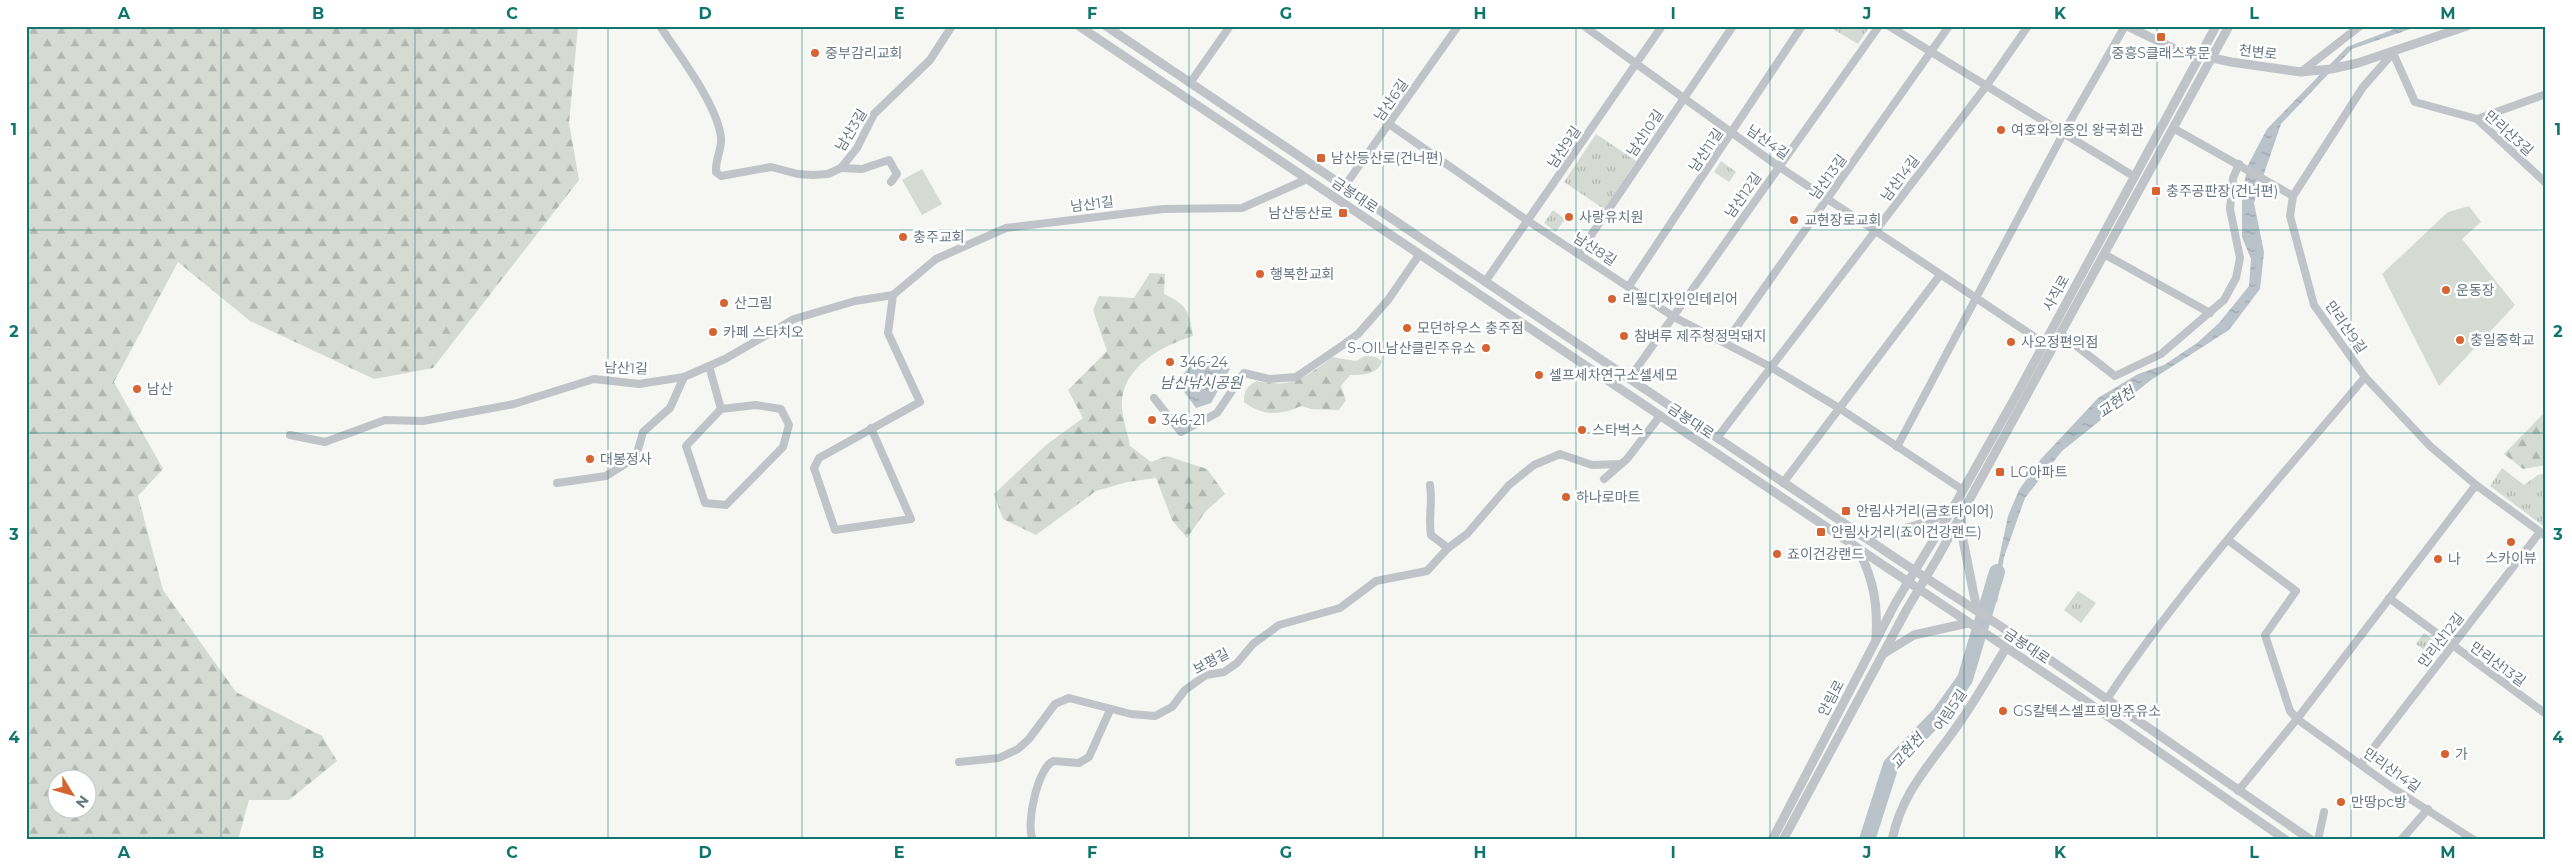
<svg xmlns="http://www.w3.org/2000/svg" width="2572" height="866" font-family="Montserrat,'Noto Sans KR',sans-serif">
<defs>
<pattern id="forest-firs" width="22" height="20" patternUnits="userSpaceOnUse" patternTransform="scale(1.25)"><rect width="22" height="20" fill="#d5dbd3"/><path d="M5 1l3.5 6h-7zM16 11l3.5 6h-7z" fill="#b1b6b1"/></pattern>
<pattern id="park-tufts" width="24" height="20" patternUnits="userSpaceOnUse" patternTransform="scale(1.25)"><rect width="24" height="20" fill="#d5dbd3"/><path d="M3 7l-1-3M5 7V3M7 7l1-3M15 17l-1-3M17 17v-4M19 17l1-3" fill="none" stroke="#b1b6b1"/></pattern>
<pattern id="water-ripples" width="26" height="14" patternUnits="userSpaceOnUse" patternTransform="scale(1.25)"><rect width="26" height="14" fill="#bac3c9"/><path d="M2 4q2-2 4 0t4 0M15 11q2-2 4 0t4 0" fill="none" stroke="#9ba3a9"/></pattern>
</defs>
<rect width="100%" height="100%" fill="#f6f6f3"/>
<g fill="url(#forest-firs)" fill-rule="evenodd">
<path d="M26 26H578L569 123 579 180 433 368 374 379 250 321 178 262 114 382 163 469 138 496 163 590 236 692 322 736 337 761 289 800H249L238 840H26ZM58 778H88V808H58Z"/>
<path d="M1150 273 1165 274 1164 294C1187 305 1189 311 1193 336 1161 346 1119 369 1122 408 1123 421 1128 434 1130 446L1151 462 1167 456 1207 469 1225 494 1205 512 1187 538 1172 520 1156 478 1127 482 1096 491 1036 535 1003 519 994 494 1046 445 1083 418 1068 390 1107 351 1093 310 1099 296 1134 298Z"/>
<path d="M1365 356 1375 357 1382 361C1378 375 1362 375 1350 375L1341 386 1346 400 1339 410 1311 409 1301 406C1280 416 1262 416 1244 402 1244 390 1247 386 1257 381 1290 389 1307 377 1332 357L1356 361Z"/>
<path d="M2546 411V465L2523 469 2504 454Z"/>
</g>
<g fill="url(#park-tufts)">
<path d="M1828 26H1870L1858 44Z"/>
<path d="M1596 134 1636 161 1604 209 1564 182Z"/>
<path d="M1721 161 1736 172 1729 182 1714 172Z"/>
<path d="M1553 210 1565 219 1556 232 1544 223Z"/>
<path d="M2502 468 2524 485 2538 475 2546 473V528L2490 486Z"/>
<path d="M2078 591 2096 603 2081 623 2064 610Z"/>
<path d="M2424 633 2437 643 2439 650 2434 657 2416 644Z"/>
</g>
<g fill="#d5dbd3">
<path d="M922 169 942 204 922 215 902 180Z"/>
<path d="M2469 206 2481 222 2462 239 2515 305 2439 386 2382 274 2448 212Z"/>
</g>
<g fill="url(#water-ripples)">
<path d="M2402 26H2419L2352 49 2281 124 2254 203 2264 252 2260 289 2229 330 2151 380 2062 451 2025 498 2004 557 1997 603 1990 590 1996 573 2008 516 2019 490 2041 459 2098 398 2138 374 2164 365 2197 343 2219 323 2249 286 2251 259 2242 237V193L2248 165 2267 129 2347 47Z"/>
<path d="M1199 355 1230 369 1211 403 1196 408 1177 382Z"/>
</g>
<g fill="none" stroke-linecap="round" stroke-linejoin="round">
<path stroke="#bac3c9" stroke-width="16" d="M1867 840 1891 765 1940 714 1965 679 1997 572"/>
<g stroke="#c0c3c7" stroke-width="8">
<path d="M660 26C678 54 718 105 721 138 722 149 715 160 716 172L721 176 771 167 798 174 813 175 828 174 841 168"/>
<path d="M1584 26 1778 166 2045 344"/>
<path d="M1889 26 2135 177"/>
<path d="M2301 72 2360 26"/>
<path d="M1190 83 1230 26"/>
<path d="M2477 119 2546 94"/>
<path d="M1389 124 1528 221 1674 317 1769 366 1839 408 1963 490"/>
<path d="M2173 128 2293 196"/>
<path d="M891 182 897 174 889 160 862 169 841 168 857 148 874 114 930 60 952 26"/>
<path d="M2546 183 2477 119 2415 102 2393 53 2363 87 2293 196 2290 216 2314 305 2365 377 2430 446 2476 485 2546 536"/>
<path d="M1344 187 1458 26"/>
<path d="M1579 253 1733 26"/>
<path d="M2104 254 2210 313"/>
<path d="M1485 282 1662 26"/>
<path d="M1629 286 1802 26"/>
<path d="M2061 334 2115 376 2161 354 2224 300 2236 278 2240 258 2230 209 2233 178 2239 164"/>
<path d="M1726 342 1949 26"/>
<path d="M709 366 721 409 756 405 781 409 789 425 783 447 726 505 705 503 686 446 721 409"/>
<path d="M1629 379 1879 26"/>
<path d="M1154 398 1181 432 1217 413 1244 373 1269 379 1296 377 1343 345 1358 334 1388 300 1419 255"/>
<path d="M871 428 911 519 835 530 814 468 819 458 920 402 888 333 893 295"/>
<path d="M290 435 325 442 385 420 423 421 514 404 594 379 639 384 684 377 725 359 794 319 855 301 893 295 936 259 1006 228 1163 209 1242 208 1307 179"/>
<path d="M1717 438 1987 85 2028 26"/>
<path d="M1897 447 2064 132 2125 26"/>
<path d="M1604 479 1627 459 1660 416"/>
<path d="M557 483 606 476 636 457 643 432 670 408 684 377"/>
<path d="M1783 483 1940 275"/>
<path d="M1430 485C1433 502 1428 518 1431 535L1448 548"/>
<path d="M2228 540 2296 591 2265 635 2290 711 2297 719 2393 788 2474 840"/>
<path d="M2389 598 2546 714"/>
<path d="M2107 699C2183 585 2277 482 2365 377"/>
<path d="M959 762 999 758 1018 749 1029 739 1055 704 1069 698 1131 714 1155 716 1172 707 1185 690 1206 675 1224 672 1237 663 1253 644 1279 625 1340 608 1376 581 1427 571 1448 548 1467 534 1509 485 1534 465 1560 454 1592 465 1621 464"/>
<path d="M2361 764 2540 532"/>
<path d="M2238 791 2297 719 2476 485"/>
<path d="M1033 840C1025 826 1038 765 1054 761L1079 763 1089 757 1110 710"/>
<path d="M2318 840 2324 812"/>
<path d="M2401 840 2428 809"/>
</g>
<g stroke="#c0c3c7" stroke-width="9">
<path d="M1079 26 2080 697 2286 840"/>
<path d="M1106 26 1900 561 2014 635 2311 840"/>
<path d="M2127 26 2179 51 2231 62 2301 72 2331 69 2358 63 2467 26"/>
<path d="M1961 515 1963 540 1977 610"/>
<path d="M1861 535C1899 532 1920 527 1953 509"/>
<path d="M1859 551C1874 581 1878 605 1876 639"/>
<path d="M1883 654 1914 635 1968 623"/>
<path d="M1772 840 1896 602 1953 508 2017 394 2216 26"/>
<path d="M1783 840 1907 609 1938 557 2229 26"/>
<path d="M1892 840C1903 788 1934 761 1962 719 1978 696 1991 672 2006 648"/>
</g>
</g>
<path fill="none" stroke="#0f766e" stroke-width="1" stroke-opacity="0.55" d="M221 26V840M415 26V840M608 26V840M802 26V840M996 26V840M1189 26V840M1383 26V840M1576 26V840M1770 26V840M1964 26V840M2157 26V840M2351 26V840M26 230H2546M26 433H2546M26 636H2546"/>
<g fill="#d66433" stroke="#fff" stroke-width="2">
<rect x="2156" y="32" width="10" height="10" rx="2.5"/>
<circle cx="815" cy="53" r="5"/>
<circle cx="2001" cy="130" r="5"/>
<rect x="1316" y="153" width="10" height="10" rx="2.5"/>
<rect x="2151" y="186" width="10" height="10" rx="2.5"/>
<rect x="1338" y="208" width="10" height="10" rx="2.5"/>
<circle cx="1569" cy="217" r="5"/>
<circle cx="1794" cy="220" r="5"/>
<circle cx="903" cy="237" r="5"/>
<circle cx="1260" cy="274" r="5"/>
<circle cx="2446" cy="290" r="5"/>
<circle cx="1612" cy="299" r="5"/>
<circle cx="724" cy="303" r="5"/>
<circle cx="1407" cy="328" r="5"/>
<circle cx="713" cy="332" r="5"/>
<circle cx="1624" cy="336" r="5"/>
<circle cx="2460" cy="340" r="5"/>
<circle cx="2011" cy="342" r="5"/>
<circle cx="1486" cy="348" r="5"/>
<circle cx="1170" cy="362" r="5"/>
<circle cx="1539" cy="375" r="5"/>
<circle cx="137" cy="389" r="5"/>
<circle cx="1152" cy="420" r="5"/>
<circle cx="1582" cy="430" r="5"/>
<circle cx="590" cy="459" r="5"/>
<rect x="1995" y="467" width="10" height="10" rx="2.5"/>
<circle cx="1566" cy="497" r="5"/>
<rect x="1841" y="506" width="10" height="10" rx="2.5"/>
<rect x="1816" y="527" width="10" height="10" rx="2.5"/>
<circle cx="2511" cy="542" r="5"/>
<circle cx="1777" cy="554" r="5"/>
<circle cx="2438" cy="559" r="5"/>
<circle cx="2003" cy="711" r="5"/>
<circle cx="2445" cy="754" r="5"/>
<circle cx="2341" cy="802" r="5"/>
</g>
<g text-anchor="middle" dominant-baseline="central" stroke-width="5" stroke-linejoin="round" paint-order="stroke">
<g font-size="14" fill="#677582" stroke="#fff">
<text transform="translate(2258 52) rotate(7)">천변로</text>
<text transform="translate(1391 100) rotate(-55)">남산6길</text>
<text transform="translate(851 130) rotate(-59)">남산3길</text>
<text transform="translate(1645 133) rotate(-56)">남산10길</text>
<text transform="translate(2509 133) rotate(42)">만리산3길</text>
<text transform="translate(1768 142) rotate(35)">남산4길</text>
<text transform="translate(1564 147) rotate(-56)">남산9길</text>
<text transform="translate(1706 150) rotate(-56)">남산11길</text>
<text transform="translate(1828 177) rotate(-54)">남산13길</text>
<text transform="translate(1900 178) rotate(-53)">남산14길</text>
<text transform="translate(1355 195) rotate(34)">금봉대로</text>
<text transform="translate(1743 195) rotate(-55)">남산12길</text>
<text transform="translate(1092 204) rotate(-7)">남산1길</text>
<text transform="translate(1595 249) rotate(33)">남산8길</text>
<text transform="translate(2056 293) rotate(-61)">사직로</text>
<text transform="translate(2346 327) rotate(55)">만리산9길</text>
<text transform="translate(626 368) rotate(2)">남산1길</text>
<text transform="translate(1691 421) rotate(34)">금봉대로</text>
<text transform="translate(2441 640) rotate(-52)">만리산12길</text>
<text transform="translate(2027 646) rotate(34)">금봉대로</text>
<text transform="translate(1211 661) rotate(-28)">보평길</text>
<text transform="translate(2498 664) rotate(36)">만리산13길</text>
<text transform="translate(1831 698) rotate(-62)">안림로</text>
<text transform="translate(1950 710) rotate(-56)">어림5길</text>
<text transform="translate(2392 770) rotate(35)">만리산14길</text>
</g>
<g font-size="14" fill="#677582" stroke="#fff" text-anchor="start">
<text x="825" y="53">중부감리교회</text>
<text x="2161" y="53" text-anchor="middle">중흥S클래스후문</text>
<text x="2011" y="130">여호와의증인 왕국회관</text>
<text x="1331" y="158">남산등산로(건너편)</text>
<text x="2166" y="191">충주공판장(건너편)</text>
<text x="1333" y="213" text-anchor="end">남산등산로</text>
<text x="1579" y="217">사랑유치원</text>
<text x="1804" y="220">교현장로교회</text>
<text x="913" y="237">충주교회</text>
<text x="1270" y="274">행복한교회</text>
<text x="2456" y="290">운동장</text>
<text x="1622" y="299">리필디자인인테리어</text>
<text x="734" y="303">산그림</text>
<text x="1417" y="328">모던하우스 충주점</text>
<text x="723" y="332">카페 스타치오</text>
<text x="1634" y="336">참벼루 제주청정먹돼지</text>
<text x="2470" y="340">충일중학교</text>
<text x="2021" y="342">사오정편의점</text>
<text x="1476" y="348" text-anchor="end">S-OIL남산클린주유소</text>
<text x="1180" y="362">346-24</text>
<text x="1549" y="375">셀프세차연구소셀세모</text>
<text x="147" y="389">남산</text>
<text x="1162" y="420">346-21</text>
<text x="1592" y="430">스타벅스</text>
<text x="600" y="459">대봉정사</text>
<text x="2010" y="472">LG아파트</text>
<text x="1576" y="497">하나로마트</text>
<text x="1856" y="511">안림사거리(금호타이어)</text>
<text x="1831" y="532">안림사거리(죠이건강랜드)</text>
<text x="1787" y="554">죠이건강랜드</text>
<text x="2511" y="558" text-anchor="middle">스카이뷰</text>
<text x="2448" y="559">나</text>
<text x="2013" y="711">GS칼텍스셀프희망주유소</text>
<text x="2455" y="754">가</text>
<text x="2351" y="802">만땅pc방</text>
</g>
<g font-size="15" font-style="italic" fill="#63757f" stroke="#fff">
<text x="1201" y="382">남산낚시공원</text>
<text transform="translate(2116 402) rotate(-35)">교현천</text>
<text transform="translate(1907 751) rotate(-49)">교현천</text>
</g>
</g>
<rect width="2572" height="866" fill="none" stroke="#ffffff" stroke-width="55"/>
<g transform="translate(72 794) rotate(127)"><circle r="24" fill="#ffffff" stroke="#c2c8cd"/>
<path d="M0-4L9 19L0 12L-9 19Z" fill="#d66433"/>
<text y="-8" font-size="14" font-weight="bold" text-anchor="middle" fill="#677582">N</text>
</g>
<rect x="28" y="28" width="2516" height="810" fill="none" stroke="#0f766e" stroke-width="2"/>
<g font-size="16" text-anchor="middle" font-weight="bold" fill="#0f766e">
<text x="124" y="19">A</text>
<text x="318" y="19">B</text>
<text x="512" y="19">C</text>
<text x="705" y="19">D</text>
<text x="899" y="19">E</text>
<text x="1092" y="19">F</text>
<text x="1286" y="19">G</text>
<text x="1480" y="19">H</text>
<text x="1673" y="19">I</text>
<text x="1867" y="19">J</text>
<text x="2060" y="19">K</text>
<text x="2254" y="19">L</text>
<text x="2448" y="19">M</text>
<text x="14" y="135">1</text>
<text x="2558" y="135">1</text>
<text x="14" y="337">2</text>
<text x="2558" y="337">2</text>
<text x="14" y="540">3</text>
<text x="2558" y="540">3</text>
<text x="14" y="743">4</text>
<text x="2558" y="743">4</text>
<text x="124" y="858">A</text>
<text x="318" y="858">B</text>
<text x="512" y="858">C</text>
<text x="705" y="858">D</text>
<text x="899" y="858">E</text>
<text x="1092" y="858">F</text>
<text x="1286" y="858">G</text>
<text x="1480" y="858">H</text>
<text x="1673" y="858">I</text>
<text x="1867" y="858">J</text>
<text x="2060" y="858">K</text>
<text x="2254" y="858">L</text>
<text x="2448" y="858">M</text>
</g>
</svg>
